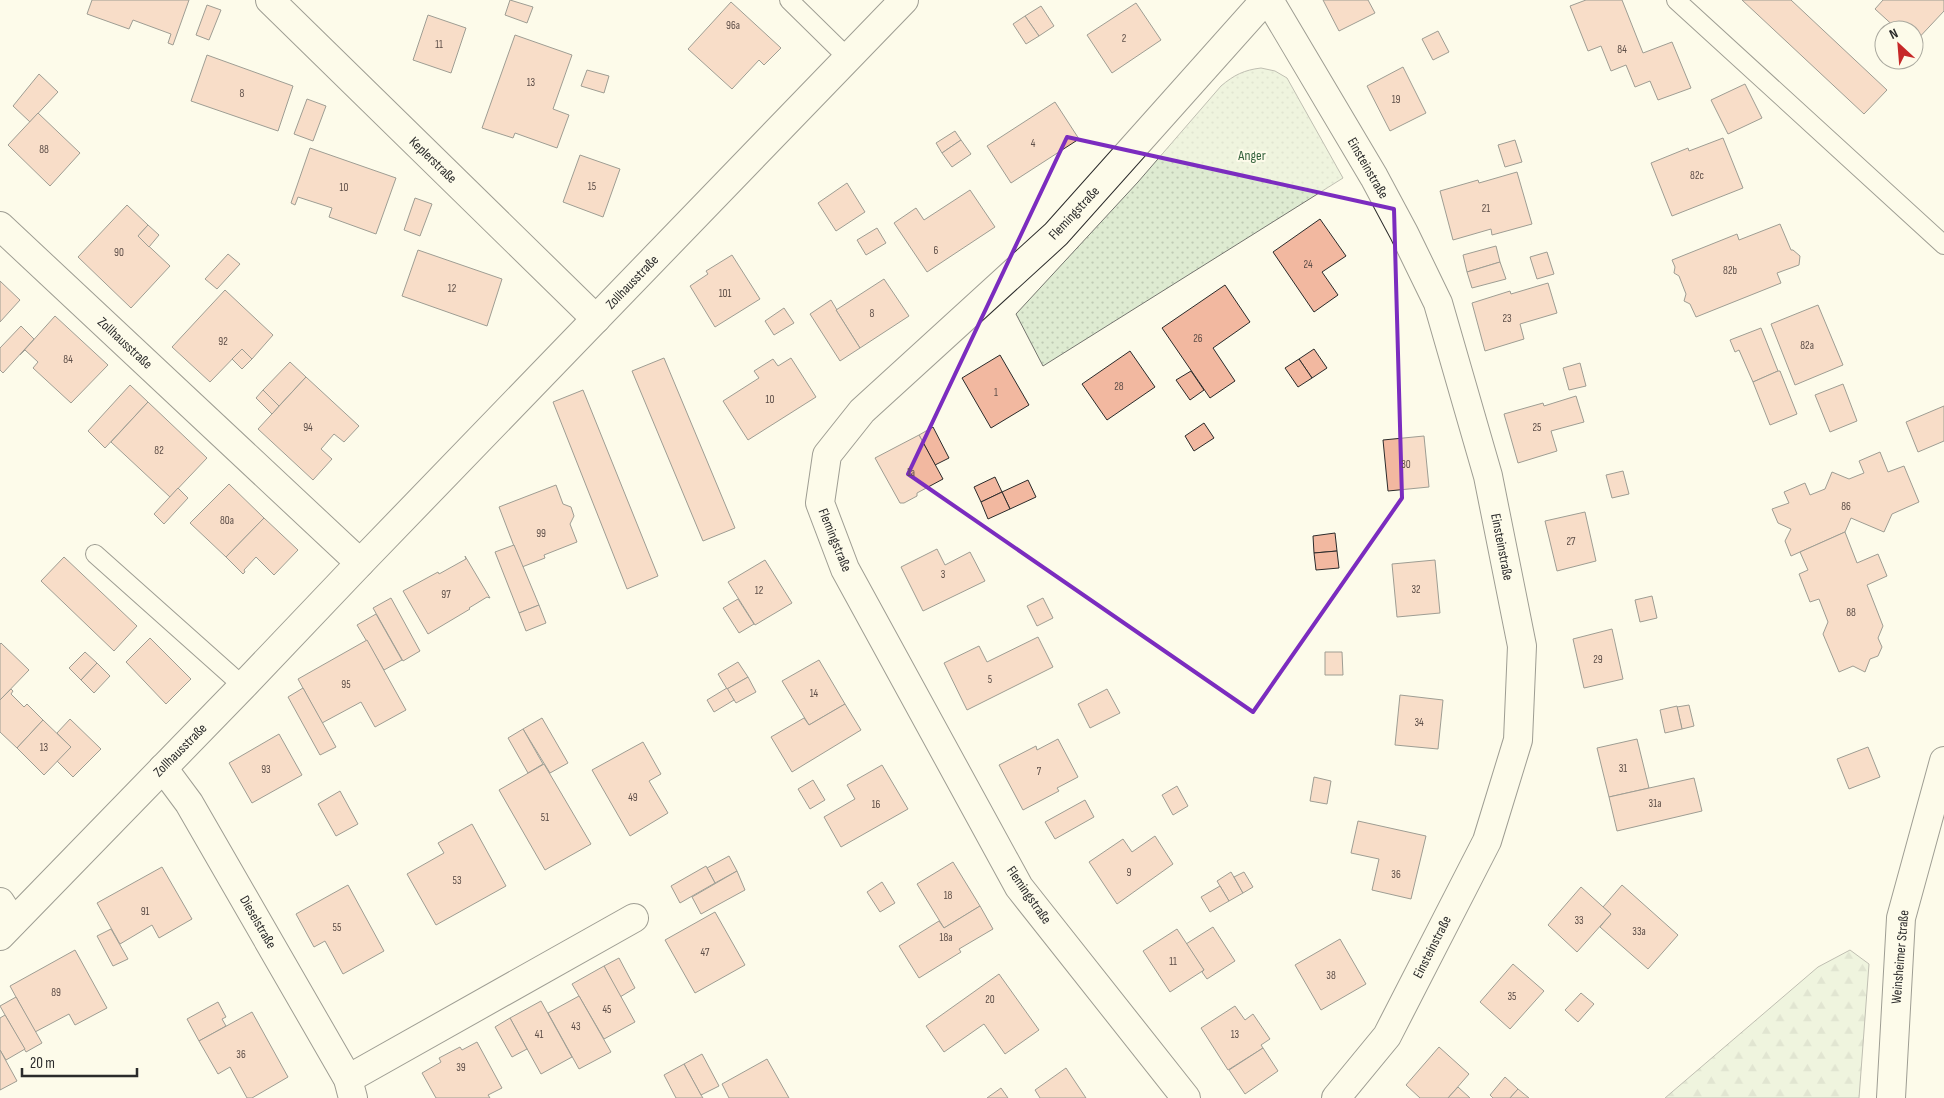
<svg xmlns="http://www.w3.org/2000/svg" width="1944" height="1098" font-family="'Sofia Sans Condensed',sans-serif">
<defs>
<pattern id="forest-firs" width="22" height="20" patternUnits="userSpaceOnUse" patternTransform="scale(1.25)"><rect width="22" height="20" fill="#deebd1"/><path d="M5 1l3.5 6h-7zM16 11l3.5 6h-7z" fill="#bfcab4"/></pattern>
<pattern id="park-dots" width="8" height="8" patternUnits="userSpaceOnUse" patternTransform="scale(1.25)"><rect width="8" height="8" fill="#deebd1"/><path d="M2 2h.1M6 6h.1" fill="none" stroke="#bfcab4" stroke-width="1.8" stroke-linecap="round"/></pattern>
</defs>
<rect width="100%" height="100%" fill="#fdfbea"/>
<path fill="url(#forest-firs)" stroke="#74746e" d="M1850 950 1869 964 1859 1098H1665L1818 967Z"/>
<path fill="url(#park-dots)" stroke="#74746e" d="M1261 68 1275 71 1287 78 1343 178 1043 366 1016 314 1138 182 1221 86C1234 75 1244 70 1261 68Z"/>
<g fill="#f2b8a0" stroke="#2b2b2b">
<path d="M92 0H189L173 45 168 43 171 34 133 20 129 29 87 14Z"/>
<path d="M510 0 533 7 527 23 505 15Z"/>
<path d="M1323 0H1368L1375 13 1339 31Z"/>
<path d="M1586 0H1622L1643 53 1672 42 1691 88 1658 100 1650 81 1635 87 1626 65 1611 71 1601 46 1588 51 1570 6Z"/>
<path d="M1742 0H1791L1887 90 1864 114Z"/>
<path d="M1883 0H1944V11L1914 43V30H1898L1875 9Z"/>
<path d="M731 2 781 48 764 65 759 60 732 89 688 49Z"/>
<path d="M1136 3 1161 40 1112 73 1087 35Z"/>
<path d="M207 5 221 10 209 40 196 35Z"/>
<path d="M1041 6 1054 26 1039 36 1025 16Z"/>
<path d="M428 15 466 28 451 73 413 60Z"/>
<path d="M1025 16 1039 36 1026 44 1013 24Z"/>
<path d="M1438 31 1449 52 1433 60 1422 39Z"/>
<path d="M515 35 572 55 553 109 569 115 557 148 515 133 513 138 482 128Z"/>
<path d="M207 55 293 86 278 131 191 101Z"/>
<path d="M1403 67 1426 113 1390 131 1367 86Z"/>
<path d="M587 70 609 76 604 93 581 86Z"/>
<path d="M39 74 58 92 30 122 13 106Z"/>
<path d="M1745 84 1762 118 1728 134 1711 100Z"/>
<path d="M307 99 326 106 313 141 294 134Z"/>
<path d="M1055 102 1079 139 1011 183 987 146Z"/>
<path d="M38 113 80 153 50 186 8 145Z"/>
<path d="M955 131 961 140 942 153 936 143Z"/>
<path d="M1723 138 1743 188 1672 216 1651 163 1688 148 1689 151Z"/>
<path d="M961 140 971 154 952 167 942 153Z"/>
<path d="M1515 140 1522 162 1505 167 1498 145Z"/>
<path d="M310 148 396 178 376 234 329 217 332 208 298 197 295 205 291 203Z"/>
<path d="M580 155 620 169 603 217 563 202Z"/>
<path d="M1517 172 1532 224 1492 235 1491 229 1453 240 1440 191 1478 180 1479 183Z"/>
<path d="M847 183 865 212 836 231 818 203Z"/>
<path d="M970 190 995 227 927 272 894 223 916 208 924 220Z"/>
<path d="M415 198 432 204 420 236 404 230Z"/>
<path d="M127 205 148 225 138 236 170 266 131 308 78 257Z"/>
<path d="M1320 219 1346 256 1322 272 1338 295 1314 312 1273 252Z"/>
<path d="M1780 224 1791 250H1793L1800 256 1799 265 1777 273 1781 283 1696 317 1690 304 1684 301 1686 294 1679 276 1674 273 1675 267 1672 260 1737 234 1739 240Z"/>
<path d="M148 225 159 235 149 247 138 236Z"/>
<path d="M877 228 886 243 866 255 857 240Z"/>
<path d="M1496 246 1500 262 1467 272 1463 255Z"/>
<path d="M418 250 502 279 487 326 402 296Z"/>
<path d="M1547 252 1554 274 1537 279 1530 257Z"/>
<path d="M228 254 240 264 217 289 205 279Z"/>
<path d="M732 255 760 299 715 327 690 286 708 274 706 271Z"/>
<path d="M1500 262 1506 279 1472 288 1467 272Z"/>
<path d="M884 279 909 316 860 348 836 310Z"/>
<path d="M0 281 20 300 0 322Z"/>
<path d="M1548 283 1557 313 1520 324 1524 339 1485 351 1472 303 1510 291 1511 294Z"/>
<path d="M1225 285 1250 322 1213 348 1235 381 1210 398 1162 328Z"/>
<path d="M225 290 273 335 252 359 242 349 210 382 172 347Z"/>
<path d="M831 300 837 310H836L860 348 840 361 810 314Z"/>
<path d="M1818 305 1843 365 1795 385 1771 324Z"/>
<path d="M784 308 794 323 774 335 765 321Z"/>
<path d="M55 316 108 365 71 403 33 368 38 362 25 350 20 355Z"/>
<path d="M21 326 34 339 3 373 0 370V348Z"/>
<path d="M1761 328 1778 371 1753 382 1739 350 1735 352 1730 340Z"/>
<path d="M242 349 252 359 242 369 232 359Z"/>
<path d="M1314 349 1327 368 1312 378 1299 359Z"/>
<path d="M1130 351 1155 387 1107 420 1082 384Z"/>
<path d="M1000 355 1029 405 991 428 962 378Z"/>
<path d="M664 358 735 528 703 541 632 371Z"/>
<path d="M791 358 816 397 748 440 723 401 759 378 754 371 773 359 778 366Z"/>
<path d="M1299 359 1312 378 1298 387 1285 368Z"/>
<path d="M290 362 306 377 279 406 263 390Z"/>
<path d="M1580 363 1586 386 1569 390 1563 368Z"/>
<path d="M1191 371 1204 390 1190 400 1176 380Z"/>
<path d="M1778 371H1780L1797 414 1770 425 1753 382Z"/>
<path d="M306 377 359 426 344 442 334 434 321 449 332 459 313 480 258 429Z"/>
<path d="M1843 384 1857 421 1830 432 1815 395Z"/>
<path d="M130 385 148 402 105 448 88 431Z"/>
<path d="M263 390 279 406 272 414 256 398Z"/>
<path d="M583 390 658 576 627 589 553 402Z"/>
<path d="M1576 396 1584 422 1551 431 1557 451 1518 463 1504 414 1543 403 1544 406Z"/>
<path d="M148 402 207 458 170 497 111 442Z"/>
<path d="M1944 406V441L1918 452 1906 422Z"/>
<path d="M1204 423 1214 438 1194 451 1185 436Z"/>
<path d="M933 427 949 458 935 465 919 435Z"/>
<path d="M919 435 943 479 917 493V496L904 503H900L875 458Z"/>
<path d="M1424 436 1429 487 1388 491 1383 440Z"/>
<path d="M1880 452 1888 472 1904 466 1919 502 1892 514 1884 532 1851 518 1845 532 1791 556 1785 541 1791 529 1778 523 1772 509 1789 503 1784 492 1805 483 1810 495 1825 489 1832 472 1849 479 1864 473 1859 461Z"/>
<path d="M1623 471 1629 494 1612 498 1606 475Z"/>
<path d="M995 477 1002 492 981 502 974 487Z"/>
<path d="M1028 480 1036 497 1010 509 1002 492Z"/>
<path d="M229 484 264 518 226 557 190 523Z"/>
<path d="M556 485 563 504 571 507 574 516 570 524 577 542 544 555 545 558 522 567 499 507Z"/>
<path d="M178 488 188 498 164 524 154 514Z"/>
<path d="M1002 492 1010 509 988 519 981 502Z"/>
<path d="M1585 512 1596 561 1557 571 1545 521Z"/>
<path d="M264 518 298 550 274 575 256 557 244 570 245 572 243 574 226 557Z"/>
<path d="M1845 532 1857 563 1878 554 1887 576 1867 585 1883 626 1878 638 1882 647 1878 656 1870 659 1865 672 1853 666 1839 672 1823 634 1828 622 1819 599 1810 602 1799 574 1808 570 1800 552Z"/>
<path d="M1335 533 1337 551 1314 553 1313 536Z"/>
<path d="M514 545 539 605 519 613 495 552Z"/>
<path d="M937 549 945 565 970 552 985 581 923 611 901 567Z"/>
<path d="M1337 551 1339 568 1316 570 1314 553Z"/>
<path d="M465 556 490 598 487 597 469 608 470 609 428 634 403 591 438 572 439 574 466 559Z"/>
<path d="M64 557 137 626 114 651 41 581Z"/>
<path d="M765 560 792 603 755 625 728 582Z"/>
<path d="M1435 560 1440 613 1397 617 1392 564Z"/>
<path d="M1652 596 1657 618 1640 622 1635 600Z"/>
<path d="M391 598 420 651 403 661 373 608Z"/>
<path d="M1043 598 1053 618 1037 626 1027 606Z"/>
<path d="M738 599 754 624 739 633 723 608Z"/>
<path d="M539 605 546 623 526 631 519 613Z"/>
<path d="M376 614 402 660 384 670 357 625Z"/>
<path d="M1612 629 1623 679 1584 688 1573 639Z"/>
<path d="M1038 637 1053 667 967 710 944 663 979 646 987 662Z"/>
<path d="M150 638 191 679 166 704 126 662Z"/>
<path d="M367 640 406 710 375 727 361 702 322 723 298 679Z"/>
<path d="M1 643 29 670 0 700V644Z"/>
<path d="M85 652 97 663 81 680 69 668Z"/>
<path d="M1325 652H1342L1343 675H1325Z"/>
<path d="M819 660 845 704 809 725 782 681Z"/>
<path d="M738 662 748 677 727 689 718 674Z"/>
<path d="M97 663 110 676 94 693 81 680Z"/>
<path d="M748 677 756 692 736 703 727 689Z"/>
<path d="M303 688 336 747 320 755 288 697Z"/>
<path d="M727 688 734 700 714 712 707 700Z"/>
<path d="M11 689 13 691 11 694 24 707 27 704 43 720 17 748 0 732V700Z"/>
<path d="M1107 689 1120 713 1090 728 1078 704Z"/>
<path d="M1400 695 1443 700 1438 749 1395 745Z"/>
<path d="M845 704 861 730 792 772 771 737 804 718 809 725Z"/>
<path d="M1689 705 1694 726 1682 729 1677 707Z"/>
<path d="M1677 706 1682 729 1665 733 1660 710Z"/>
<path d="M542 718 568 763 550 773 523 729Z"/>
<path d="M70 719 101 749 73 777 57 761 71 747 57 733Z"/>
<path d="M43 720 71 747 44 775 17 748Z"/>
<path d="M523 729 543 764 528 773 508 738Z"/>
<path d="M279 734 302 775 252 803 229 763Z"/>
<path d="M1058 739 1078 777 1057 788 1059 791 1023 810 999 765 1036 746 1037 750Z"/>
<path d="M1637 739 1649 788 1609 797 1597 748Z"/>
<path d="M643 742 661 774 649 781 668 813 630 836 592 770Z"/>
<path d="M1868 747 1880 777 1849 789 1837 759Z"/>
<path d="M544 764 591 844 545 870 499 790Z"/>
<path d="M882 765 908 809 841 847 824 817 855 799 847 785Z"/>
<path d="M1314 777 1331 781 1327 804 1310 801Z"/>
<path d="M1694 778 1702 811 1617 831 1609 797Z"/>
<path d="M813 780 825 800 810 809 798 789Z"/>
<path d="M1177 786 1188 806 1173 815 1162 795Z"/>
<path d="M340 791 358 824 336 836 318 804Z"/>
<path d="M1085 800 1094 817 1055 839 1045 822Z"/>
<path d="M1358 821 1426 836 1411 899 1372 890 1379 859 1351 853Z"/>
<path d="M472 824 506 886 436 925 407 874 444 853 438 843Z"/>
<path d="M1155 836 1173 864 1117 904 1089 862 1123 839 1132 852Z"/>
<path d="M729 856 737 871 715 883 707 868Z"/>
<path d="M953 862 980 906 944 928 917 884Z"/>
<path d="M706 866 715 883 680 903 671 886Z"/>
<path d="M162 867 192 919 159 938 152 925 120 944 97 903Z"/>
<path d="M737 871 745 890 701 914 692 897Z"/>
<path d="M1231 872 1243 893 1229 901 1217 881Z"/>
<path d="M1244 872 1253 887 1243 893 1234 877Z"/>
<path d="M882 882 895 903 880 912 867 892Z"/>
<path d="M348 885 384 951 343 974 325 941 314 947 296 914Z"/>
<path d="M1622 885 1678 935 1648 969 1600 927 1611 914 1603 907Z"/>
<path d="M1220 886 1229 901 1210 912 1201 897Z"/>
<path d="M1581 887 1611 914 1577 952 1548 925Z"/>
<path d="M980 906 993 929 959 949 961 952 919 978 899 946 939 921 944 928Z"/>
<path d="M715 912 745 965 695 993 665 940Z"/>
<path d="M1213 927 1235 961 1207 979 1202 972 1204 970 1186 944Z"/>
<path d="M111 929 128 959 113 966 97 936Z"/>
<path d="M1177 929 1204 970 1170 992 1143 951Z"/>
<path d="M1340 939 1366 984 1321 1010 1295 965Z"/>
<path d="M75 950 107 1008 75 1025 69 1014 35 1032 10 986Z"/>
<path d="M619 958 635 988 620 997 604 966Z"/>
<path d="M1513 964 1544 991 1510 1029 1480 1002Z"/>
<path d="M604 966 635 1022 604 1039 572 984Z"/>
<path d="M999 974 1039 1030 1005 1054 984 1024 944 1052 926 1026Z"/>
<path d="M1581 993 1594 1004 1578 1022 1565 1010Z"/>
<path d="M579 996 611 1052 579 1069 548 1013Z"/>
<path d="M16 997 42 1043 26 1052 0 1006Z"/>
<path d="M541 1001 572 1057 541 1074 510 1018Z"/>
<path d="M218 1002 226 1017 222 1019 226 1026 199 1041 187 1019Z"/>
<path d="M1235 1006 1245 1020 1253 1014 1270 1039 1261 1045 1263 1048 1228 1070 1201 1028Z"/>
<path d="M252 1012 288 1077 252 1098H247L230 1067 218 1074 199 1041Z"/>
<path d="M5 1015 25 1049 6 1060 0 1050V1018Z"/>
<path d="M510 1018 527 1049 512 1057 495 1027Z"/>
<path d="M477 1042 502 1088 488 1095 490 1098H436L422 1073 441 1062 439 1058 460 1047 462 1050Z"/>
<path d="M1439 1047 1469 1074 1448 1098H1420L1406 1085Z"/>
<path d="M1263 1048 1278 1071 1245 1094 1229 1070Z"/>
<path d="M0 1050 17 1081 0 1090Z"/>
<path d="M702 1054 719 1086 701 1095 684 1064Z"/>
<path d="M767 1059 789 1098H729L722 1084Z"/>
<path d="M684 1064 701 1095 703 1098H676L664 1075Z"/>
<path d="M1066 1068 1086 1098H1040L1035 1090Z"/>
<path d="M1505 1077 1518 1089 1510 1098H1493L1490 1095Z"/>
<path d="M1458 1087 1470 1098H1448Z"/>
<path d="M1001 1088 1008 1098H987Z"/>
<path d="M1518 1089 1529 1098H1510Z"/>
</g>
<g fill="none" stroke-linecap="round" stroke-linejoin="round">
<defs>
<g id="service">
<path d="M789 0 848 58"/>
<path d="M1676 0 1944 245"/>
<path d="M95 554 243 686"/>
</g>
<g id="minor">
<path d="M270 0 596 319"/>
<path d="M1269 0 1374 177 1404 233 1438 303 1488 476 1522 646 1518 740 1487 841 1387 1036 1336 1098"/>
<path d="M0 226 360 563"/>
<path d="M163 768 189 803 348 1079 353 1098"/>
<path d="M0 902 13 922"/>
<path d="M0 936 243 686 360 563 904 0"/>
<path d="M348 1079 634 918"/>
<path d="M1186 1098 1019 887 845 569 820 503 827 455 862 411 1056 234 1265 0"/>
</g>
<path id="secondary" d="M1891 1098 1901 918 1944 761"/>
</defs>
<use href="#service" stroke="#2b2b2b" stroke-width="20"/>
<use href="#minor" stroke="#2b2b2b" stroke-width="30"/>
<use href="#secondary" stroke="#2b2b2b" stroke-width="30"/>
<use href="#service" stroke="#fdfbea" stroke-width="18"/>
<use href="#minor" stroke="#fdfbea" stroke-width="28"/>
<use href="#secondary" stroke="#fdfbea" stroke-width="28"/>
</g>
<path d="M0 0H1944V1098H0ZM1067 137 1394 209 1402 498 1253 712 908 474Z" fill="#fdfbea" fill-opacity=".55" fill-rule="evenodd"/>
<path fill="none" stroke="#7b2cbf" stroke-width="4" stroke-linejoin="round" d="M1067 137 1394 209 1402 498 1253 712 908 474Z"/>
<g text-anchor="middle" dominant-baseline="central" stroke-width="4" stroke-linejoin="round" paint-order="stroke">
<g font-size="11" fill="#5d4e48">
<text x="733" y="25">96a</text>
<text x="1124" y="38">2</text>
<text x="439" y="44">11</text>
<text x="1622" y="49">84</text>
<text x="531" y="82">13</text>
<text x="242" y="93">8</text>
<text x="1396" y="99">19</text>
<text x="1033" y="143">4</text>
<text x="44" y="149">88</text>
<text x="1697" y="175">82c</text>
<text x="592" y="186">15</text>
<text x="344" y="187">10</text>
<text x="1486" y="208">21</text>
<text x="936" y="250">6</text>
<text x="119" y="252">90</text>
<text x="1308" y="264">24</text>
<text x="1730" y="270">82b</text>
<text x="452" y="288">12</text>
<text x="725" y="293">101</text>
<text x="872" y="313">8</text>
<text x="1507" y="318">23</text>
<text x="1198" y="338">26</text>
<text x="223" y="341">92</text>
<text x="1807" y="345">82a</text>
<text x="68" y="359">84</text>
<text x="1119" y="386">28</text>
<text x="996" y="392">1</text>
<text x="770" y="399">10</text>
<text x="308" y="427">94</text>
<text x="1537" y="427">25</text>
<text x="159" y="450">82</text>
<text x="1406" y="464">30</text>
<text x="911" y="472">1a</text>
<text x="1846" y="506">86</text>
<text x="227" y="520">80a</text>
<text x="541" y="533">99</text>
<text x="1571" y="541">27</text>
<text x="943" y="574">3</text>
<text x="1416" y="589">32</text>
<text x="759" y="590">12</text>
<text x="446" y="594">97</text>
<text x="1851" y="612">88</text>
<text x="1598" y="659">29</text>
<text x="990" y="679">5</text>
<text x="346" y="684">95</text>
<text x="814" y="693">14</text>
<text x="1419" y="722">34</text>
<text x="44" y="747">13</text>
<text x="1623" y="768">31</text>
<text x="266" y="769">93</text>
<text x="1039" y="771">7</text>
<text x="633" y="797">49</text>
<text x="1655" y="803">31a</text>
<text x="876" y="804">16</text>
<text x="545" y="817">51</text>
<text x="1129" y="872">9</text>
<text x="1396" y="874">36</text>
<text x="457" y="880">53</text>
<text x="948" y="895">18</text>
<text x="145" y="911">91</text>
<text x="1579" y="920">33</text>
<text x="337" y="927">55</text>
<text x="1639" y="931">33a</text>
<text x="946" y="937">18a</text>
<text x="705" y="952">47</text>
<text x="1173" y="961">11</text>
<text x="1331" y="975">38</text>
<text x="56" y="992">89</text>
<text x="1512" y="996">35</text>
<text x="990" y="999">20</text>
<text x="607" y="1009">45</text>
<text x="576" y="1026">43</text>
<text x="539" y="1034">41</text>
<text x="1235" y="1034">13</text>
<text x="241" y="1054">36</text>
<text x="461" y="1067">39</text>
</g>
<g font-size="14" fill="#34623c" stroke="#fdfbea">
<text x="1252" y="155">Anger</text>
</g>
<g font-size="14" fill="#2b2b2b" stroke="#fdfbea">
<text transform="translate(433 160) rotate(44)">Keplerstraße</text>
<text transform="translate(1368 168) rotate(60)">Einsteinstraße</text>
<text transform="translate(1074 213) rotate(-47)">Flemingstraße</text>
<text transform="translate(632 282) rotate(-46)">Zollhausstraße</text>
<text transform="translate(125 343) rotate(43)">Zollhausstraße</text>
<text transform="translate(835 540) rotate(68)">Flemingstraße</text>
<text transform="translate(1502 547) rotate(79)">Einsteinstraße</text>
<text transform="translate(180 750) rotate(-45)">Zollhausstraße</text>
<text transform="translate(1029 895) rotate(55)">Flemingstraße</text>
<text transform="translate(258 922) rotate(60)">Dieselstraße</text>
<text transform="translate(1432 947) rotate(-63)">Einsteinstraße</text>
<text transform="translate(1900 957) rotate(-85)">Weinsheimer Straße</text>
</g>
</g>
<g transform="translate(1899 45) rotate(334)"><circle r="24" fill="#fdfbea" stroke="#a9a89e"/>
<path d="M0-4L9 19L0 12L-9 19Z" fill="#c62828"/>
<text y="-8" font-size="14" font-weight="bold" text-anchor="middle" fill="#2b2b2b">N</text>
</g>
<path d="M22 1068v8h115v-8" fill="none" stroke="#2b2b2b" stroke-width="2.5"/>
<text x="30" y="1068" font-size="15" fill="#2b2b2b" stroke="#fdfbea" stroke-width="4" paint-order="stroke">20 m</text>
</svg>
